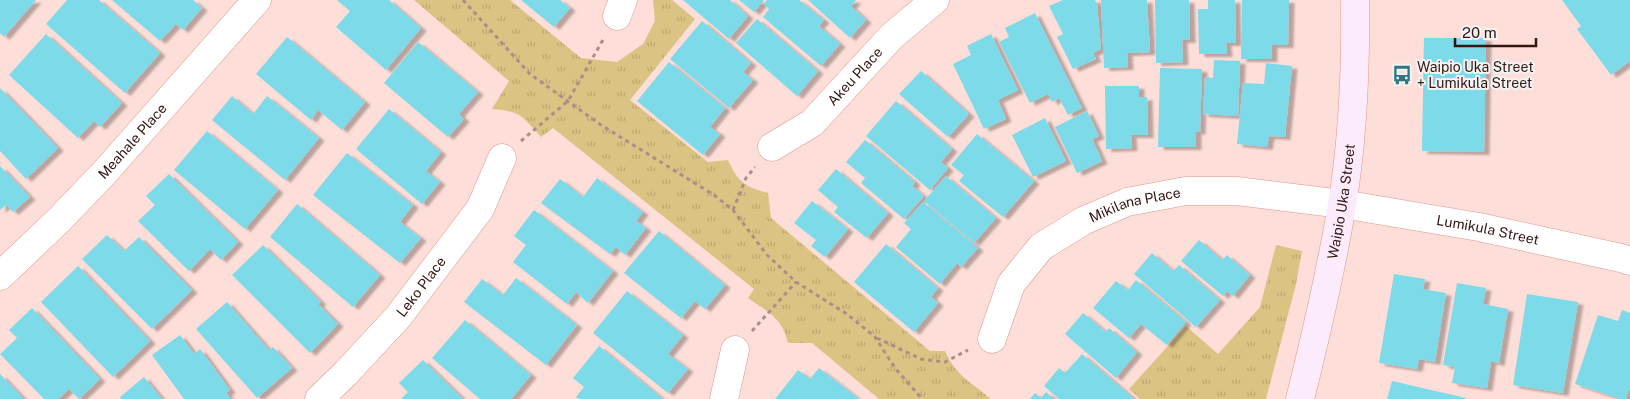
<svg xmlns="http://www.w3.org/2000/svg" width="1630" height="399" font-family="'Public Sans',sans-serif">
<defs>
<pattern id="grass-tufts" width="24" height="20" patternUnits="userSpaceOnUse" patternTransform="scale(1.25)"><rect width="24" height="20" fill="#dbc384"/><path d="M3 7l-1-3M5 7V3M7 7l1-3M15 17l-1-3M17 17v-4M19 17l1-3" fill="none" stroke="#bca771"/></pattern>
<filter id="shadow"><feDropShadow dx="5.5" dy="3" stdDeviation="1" flood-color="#0004"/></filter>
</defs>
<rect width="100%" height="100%" fill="#feded8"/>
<g fill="url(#grass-tufts)">
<path d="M414 0H510L581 58 617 62 643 44 655 21 653 0H672L695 19 630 100 708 162 728 160C738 182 745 187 768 193L771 218 930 351H945C956 376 971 382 991 399H879L812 343H788C782 317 768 312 748 298L754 289 553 128 541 137C522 116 521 111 492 109L509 81Z"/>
<path d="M1276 245 1302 251 1296 284 1266 399H1140L1129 389 1186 326 1218 354 1260 307Z"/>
</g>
<g fill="#7cdae9" filter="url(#shadow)">
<path d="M0 0H36L4 37 0 33Z"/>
<path d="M67 0H99L160 53 125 93 46 24Z"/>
<path d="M112 0H193L202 8 183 30 176 24 160 41Z"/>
<path d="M337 0H389L421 28 386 70 336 27 350 11Z"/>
<path d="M521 0H560L570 8 554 27Z"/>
<path d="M683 0H730L748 16 729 39Z"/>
<path d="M739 0H764L754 12Z"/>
<path d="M767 0H799L824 20 819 26 840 44 821 66 763 17 769 9 764 4Z"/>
<path d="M808 0H856L851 6 866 20 850 38Z"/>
<path d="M1063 0H1095L1097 4 1101 49 1093 53 1096 59 1073 69 1057 37 1063 34 1049 6Z"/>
<path d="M1101 0H1147L1150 52 1127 53 1128 67 1104 68Z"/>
<path d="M1155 0H1189L1190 40H1182L1183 62 1156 63Z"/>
<path d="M1208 0H1235L1236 43H1226L1227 54H1199L1198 9H1208Z"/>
<path d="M1242 0H1289L1288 45H1272V59H1241Z"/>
<path d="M1562 0H1630V61L1611 75 1577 29 1581 26Z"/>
<path d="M1035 13 1082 108 1068 115 1059 98 1052 102 1048 94 1030 103 999 42 1009 37 1005 28Z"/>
<path d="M757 19 818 71 797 96 736 43Z"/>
<path d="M702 21 751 63 743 72 753 80 729 108 670 59Z"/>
<path d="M46 34 122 103 100 127 94 121 78 138 9 75Z"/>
<path d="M991 34 1018 90 998 100 1006 119 984 129 953 64 971 55 967 46Z"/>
<path d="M287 37 365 102 342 130 318 110 311 120 256 74Z"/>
<path d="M1424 38H1486L1484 152 1422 151Z"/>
<path d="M418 42 478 92 459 114 464 119 448 137 384 83Z"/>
<path d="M1214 60 1240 61 1238 116 1203 114 1205 77 1213 78Z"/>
<path d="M669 62 725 108 710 127 720 134 703 155 637 101Z"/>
<path d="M1266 63 1292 66 1285 137 1269 136 1267 147 1237 144 1243 83 1264 84Z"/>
<path d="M1160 68 1202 69 1200 132 1196 131V147H1158Z"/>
<path d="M921 71 969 114 948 137 899 94Z"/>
<path d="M1105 86H1139V98L1147 97 1148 135H1131L1132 148 1106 149Z"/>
<path d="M0 88 58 148 26 179 0 151Z"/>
<path d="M232 96 253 114 267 96 319 138 285 180 212 120Z"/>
<path d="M896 101 952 149 941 162 948 168 930 190 866 136Z"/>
<path d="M389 109 441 152 426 171 440 182 422 204 356 149Z"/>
<path d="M1087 111 1099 136 1092 139 1102 161 1077 173 1055 127Z"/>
<path d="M1045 118 1066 161 1033 177 1012 135Z"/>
<path d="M207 131 278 190 245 229 174 170Z"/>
<path d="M977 134 1034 181 1003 217 959 181 964 175 951 165Z"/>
<path d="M865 140 915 182 912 186 924 196 904 219 861 183 865 178 846 162Z"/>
<path d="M347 153 413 205 400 222 421 238 400 263 313 195Z"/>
<path d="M0 166 30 197 13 212 6 205 0 210Z"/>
<path d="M836 169 888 213 867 238 834 212 838 207 818 190Z"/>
<path d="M169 174 238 242 221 260 210 249 189 271 138 221 155 205 146 196Z"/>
<path d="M946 176 996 218 974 243 924 201Z"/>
<path d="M597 178 643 212 636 221 646 228 625 255 616 247 610 254 541 203 560 179 583 197Z"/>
<path d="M812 201 848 229 825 257 811 246 816 240 794 223Z"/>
<path d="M923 202 978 248 961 267 957 263 940 284 896 247 911 229 904 223Z"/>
<path d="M297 204 380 275 353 307 270 237Z"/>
<path d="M534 210 613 271 588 303 576 292 567 304 513 262 526 245 514 236Z"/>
<path d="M659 231 725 285 705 309 695 301 681 318 624 273Z"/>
<path d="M107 235 124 251 139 237 192 290 152 329 82 259Z"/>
<path d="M1199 240 1222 260 1227 255 1250 275 1233 296 1227 291 1223 296 1181 261Z"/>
<path d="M886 244 938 288 931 297 938 303 914 332 854 282Z"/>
<path d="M263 245 321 302 318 304 338 324 310 353 232 275Z"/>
<path d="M1152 253 1173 271 1179 265 1220 300 1196 327 1134 274Z"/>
<path d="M78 266 150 341 113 377 41 302Z"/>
<path d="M1394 274 1425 279 1423 289 1446 293 1435 362 1419 359 1417 369 1379 363Z"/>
<path d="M516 278 577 325 546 365 464 302 482 279 503 295Z"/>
<path d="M1136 280 1186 322 1167 345 1141 324 1129 338 1093 308 1116 281 1128 290Z"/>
<path d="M1457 283 1486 288 1483 304 1508 309 1499 363 1491 361 1487 388 1452 383 1455 367 1443 365Z"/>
<path d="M627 291 683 335 668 354 688 369 668 393 593 333Z"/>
<path d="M1527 294 1578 302 1563 393 1513 385Z"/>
<path d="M227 302 269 350 273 347 292 368 257 398 196 329Z"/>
<path d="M32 308 100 379 79 399 69 389 58 399H44L0 354 17 338 9 330Z"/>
<path d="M1622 310 1630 313V387L1626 399H1621L1575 384 1598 315 1618 321Z"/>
<path d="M1083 313 1106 332 1109 328 1137 352 1116 378 1065 334Z"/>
<path d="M465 320 531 375 511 399H480L432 358Z"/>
<path d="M180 335 194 354 200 349 230 390 226 393 231 399H184L152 355Z"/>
<path d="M599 346 663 399H579L576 397 584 387 573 378Z"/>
<path d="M1082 354 1134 399H1059L1044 386 1059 368 1065 373Z"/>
<path d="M423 360 463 399H401L408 392 399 383Z"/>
<path d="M819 368 859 399H775L798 370 810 379Z"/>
<path d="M0 374 24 399H0Z"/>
<path d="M144 377 162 399H121L120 397Z"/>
<path d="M1392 381 1466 398V399H1387Z"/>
<path d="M1046 392 1054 399H1030L1035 393 1041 398Z"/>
</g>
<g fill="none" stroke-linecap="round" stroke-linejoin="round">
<defs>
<g id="street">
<path d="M617 16 623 0"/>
<path id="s1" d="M772 147 812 123 892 36 935 0"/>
<path id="s2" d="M0 276 59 220 105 172 257 0"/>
<path id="s3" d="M992 339 1011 284 1041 247 1083 221 1127 202 1186 191H1237L1342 204 1479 227 1621 258 1630 261"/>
<path id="s4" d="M319 399 345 374 398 317 480 209 502 158"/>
<path d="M724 399 735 350"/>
</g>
<g id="secondary">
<path id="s5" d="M1300 399C1316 335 1331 271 1342 205 1353 138 1356 68 1355 0"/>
</g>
</defs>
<use href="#street" stroke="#e1978b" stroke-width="29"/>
<use href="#secondary" stroke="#e1978b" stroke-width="29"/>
<g stroke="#ac8e88" stroke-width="3" stroke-dasharray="4 4" stroke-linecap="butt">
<path d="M463 0 530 74 601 125 714 195 733 210 767 255 796 282 847 314 875 337 895 368 922 399"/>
<path d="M521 141 568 101 604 38"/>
<path d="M733 210 746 178 755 167"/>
<path d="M752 331 796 282"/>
<path d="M877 338 921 359 945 362 968 350"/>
</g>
<use href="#street" stroke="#fff" stroke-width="28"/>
<use href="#secondary" stroke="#fcebfa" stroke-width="28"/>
</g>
<defs>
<symbol id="bus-bare" viewBox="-9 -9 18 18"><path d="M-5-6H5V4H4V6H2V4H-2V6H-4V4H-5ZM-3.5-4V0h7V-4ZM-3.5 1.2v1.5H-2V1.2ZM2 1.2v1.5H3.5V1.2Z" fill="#2f7681" stroke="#f3f3f3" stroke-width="2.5" paint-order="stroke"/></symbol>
</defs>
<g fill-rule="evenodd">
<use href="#bus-bare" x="1388" y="61" width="28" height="28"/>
</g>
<g text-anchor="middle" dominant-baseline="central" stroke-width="4" stroke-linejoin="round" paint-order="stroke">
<g font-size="14" fill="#331713" stroke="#f3f3f3" text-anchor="start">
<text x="1417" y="67">Waipio Uka Street<tspan x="1417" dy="16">+ Lumikula Street</tspan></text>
</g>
<g font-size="14" fill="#331713" stroke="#f3f3f3">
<text stroke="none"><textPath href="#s1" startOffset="110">Akeu Place</textPath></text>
<text stroke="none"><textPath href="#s2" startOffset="189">Meahale Place</textPath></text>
<text stroke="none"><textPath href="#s5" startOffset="202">Waipio Uka Street</textPath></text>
<text stroke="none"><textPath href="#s3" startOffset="210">Mikilana Place</textPath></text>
<text stroke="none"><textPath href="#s3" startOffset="568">Lumikula Street</textPath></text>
<text stroke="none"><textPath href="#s4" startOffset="152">Leko Place</textPath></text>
</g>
</g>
<path d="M1455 38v8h81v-8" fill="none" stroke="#331713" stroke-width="2.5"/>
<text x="1462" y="38" font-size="15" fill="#331713" stroke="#f3f3f3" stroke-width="4" paint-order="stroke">20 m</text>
</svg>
